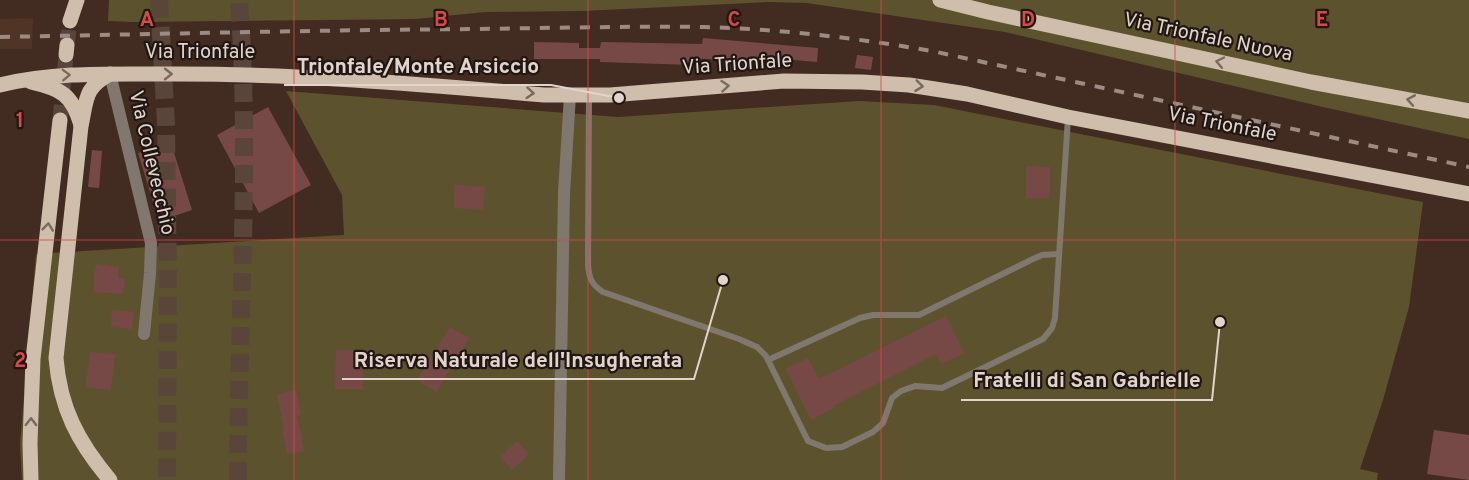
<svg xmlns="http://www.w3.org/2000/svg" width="1469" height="480" font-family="Overpass,sans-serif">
<rect width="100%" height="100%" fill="#422c21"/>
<path fill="#503426" d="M33 18 32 49H0V19Z"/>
<g fill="#5c532e">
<path d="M109 0H1469V139L1323 107 1005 32 807 3 769 2 583 11 485 12 415 19 133 22 108 21Z"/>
<path d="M286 91 618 117 859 101 934 105 1423 202 1409 307 1383 400 1360 469 1378 473 1377 480H22L20 444 36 254 344 235 342 195Z"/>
</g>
<g fill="#774946">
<path d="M703 38 818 48 817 62 771 58V64L693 58V65L600 62V59H534V42L579 43V48H600L601 42 702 44Z"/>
<path d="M857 55 873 57 871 70 855 68Z"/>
<path d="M268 107 311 185 259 213 217 135Z"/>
<path d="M171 143 192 210 159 221 138 153Z"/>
<path d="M92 150 102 151 99 188 88 187Z"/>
<path d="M1026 166 1050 167 1049 198H1026Z"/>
<path d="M455 185 485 187 483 210 454 208Z"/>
<path d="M96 264 119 267 118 278 125 279 123 294 93 292Z"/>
<path d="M112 310 134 312 132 329 111 327Z"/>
<path d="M946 316 964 353 941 364 936 354 833 406 834 408 811 420 786 369 808 358 819 379Z"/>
<path d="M450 327 469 338 436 392 417 380Z"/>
<path d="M336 350H363V389H335Z"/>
<path d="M90 352 115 354 111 390 86 387Z"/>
<path d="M296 390 301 415H297L304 451 287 454 282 429H284L277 394Z"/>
<path d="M1434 430 1469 435V480L1427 474Z"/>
<path d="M517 441 529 454 512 470 500 457Z"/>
</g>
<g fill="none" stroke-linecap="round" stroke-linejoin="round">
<g stroke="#5a453b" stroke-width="15" stroke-dasharray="15 8" stroke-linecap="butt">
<path d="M67 45 70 21"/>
<path d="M60 120 66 55"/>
</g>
<g stroke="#5a453b" stroke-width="18" stroke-dasharray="18 9" stroke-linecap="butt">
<path d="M159 0 166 123 168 286 167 480"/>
<path d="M238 480C238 320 251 160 239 0"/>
</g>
<g stroke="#80786f" stroke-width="6">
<path d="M589 96 588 264C589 278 591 284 603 292L739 339 757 347 766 356 808 441 826 448 842 447 873 432 883 423 892 398 901 391 915 386 942 388 1043 339 1052 328 1055 318 1068 118"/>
<path d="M768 360 860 318 873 315H919L1033 259 1042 255 1059 254"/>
</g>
<g stroke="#80786f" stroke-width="12">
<path d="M110 74 151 243 150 273 144 334"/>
<path d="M559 480 564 193 570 95"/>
</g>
<g stroke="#cebeab" stroke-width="15">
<path d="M940 0 988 12 1311 82 1469 111"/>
<path d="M70 21 77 0"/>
<path d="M66 55 67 45"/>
<path d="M110 74C84 88 87 99 81 126L56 358C60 408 78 442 110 480"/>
<path d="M31 82C61 89 72 94 81 125"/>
<path d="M0 85C54 72 108 74 163 74 290 73 417 84 544 95H610L784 81 862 82 909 85 967 94 1068 117 1469 194"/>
<path d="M31 480 30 443 33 359 60 120"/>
</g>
<path stroke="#9c8b82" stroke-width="4" stroke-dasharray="10 10" stroke-linecap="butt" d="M0 37C159 34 319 30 478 29 553 28 629 26 704 27 780 29 856 38 932 51L1469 167"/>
</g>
<defs><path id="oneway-chevron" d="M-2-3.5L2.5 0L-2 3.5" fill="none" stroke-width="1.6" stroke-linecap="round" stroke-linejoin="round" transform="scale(1.5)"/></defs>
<g stroke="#786a5e">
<use href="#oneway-chevron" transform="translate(1220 62) rotate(-168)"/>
<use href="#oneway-chevron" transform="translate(168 74)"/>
<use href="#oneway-chevron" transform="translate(66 75) rotate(-2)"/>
<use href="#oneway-chevron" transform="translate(725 86) rotate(-5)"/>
<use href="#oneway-chevron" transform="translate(919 86) rotate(7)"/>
<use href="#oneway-chevron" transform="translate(530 93) rotate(5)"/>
<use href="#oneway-chevron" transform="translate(1411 100) rotate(-170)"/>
<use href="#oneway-chevron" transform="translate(48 227) rotate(-84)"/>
<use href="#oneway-chevron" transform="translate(31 422) rotate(-89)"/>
</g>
<path fill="none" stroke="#d84a49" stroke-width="1.5" stroke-opacity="0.55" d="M294 0V480M588 0V480M881 0V480M1175 0V480M0 240H1469"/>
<g text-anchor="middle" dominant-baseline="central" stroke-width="4.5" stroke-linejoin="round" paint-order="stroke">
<g font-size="20" fill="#e2d4cd" stroke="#211712">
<text transform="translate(1208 38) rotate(12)">Via Trionfale Nuova</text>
<text x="200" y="53">Via Trionfale</text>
<text transform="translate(737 65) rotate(-4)">Via Trionfale</text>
<text transform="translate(1222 125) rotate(11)">Via Trionfale</text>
<text transform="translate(151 163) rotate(77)">Via Collevecchio</text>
</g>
</g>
<g font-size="20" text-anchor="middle" font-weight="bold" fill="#d84a49" stroke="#211712" stroke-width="4.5" stroke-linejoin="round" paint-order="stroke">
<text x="147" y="26">A</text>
<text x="441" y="26">B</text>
<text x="734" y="26">C</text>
<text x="1028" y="26">D</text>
<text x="1322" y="26">E</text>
<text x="20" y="127">1</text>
<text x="20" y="367">2</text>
</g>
<path fill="none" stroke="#e2d4cd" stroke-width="2" d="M619 98L551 85H284M723 280L694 379H342M1220 322L1212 400H961"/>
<g fill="#e2d4cd" stroke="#211712" stroke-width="2">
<circle cx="619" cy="98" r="6"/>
<circle cx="723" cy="280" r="6"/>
<circle cx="1220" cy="322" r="6"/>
</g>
<g font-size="21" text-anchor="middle" font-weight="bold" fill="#e2d4cd" stroke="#211712" stroke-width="4.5" stroke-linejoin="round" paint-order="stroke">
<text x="418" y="73">Trionfale/Monte Arsiccio</text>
<text x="518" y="367">Riserva Naturale dell'Insugherata</text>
<text x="1087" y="387">Fratelli di San Gabrielle</text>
</g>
</svg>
